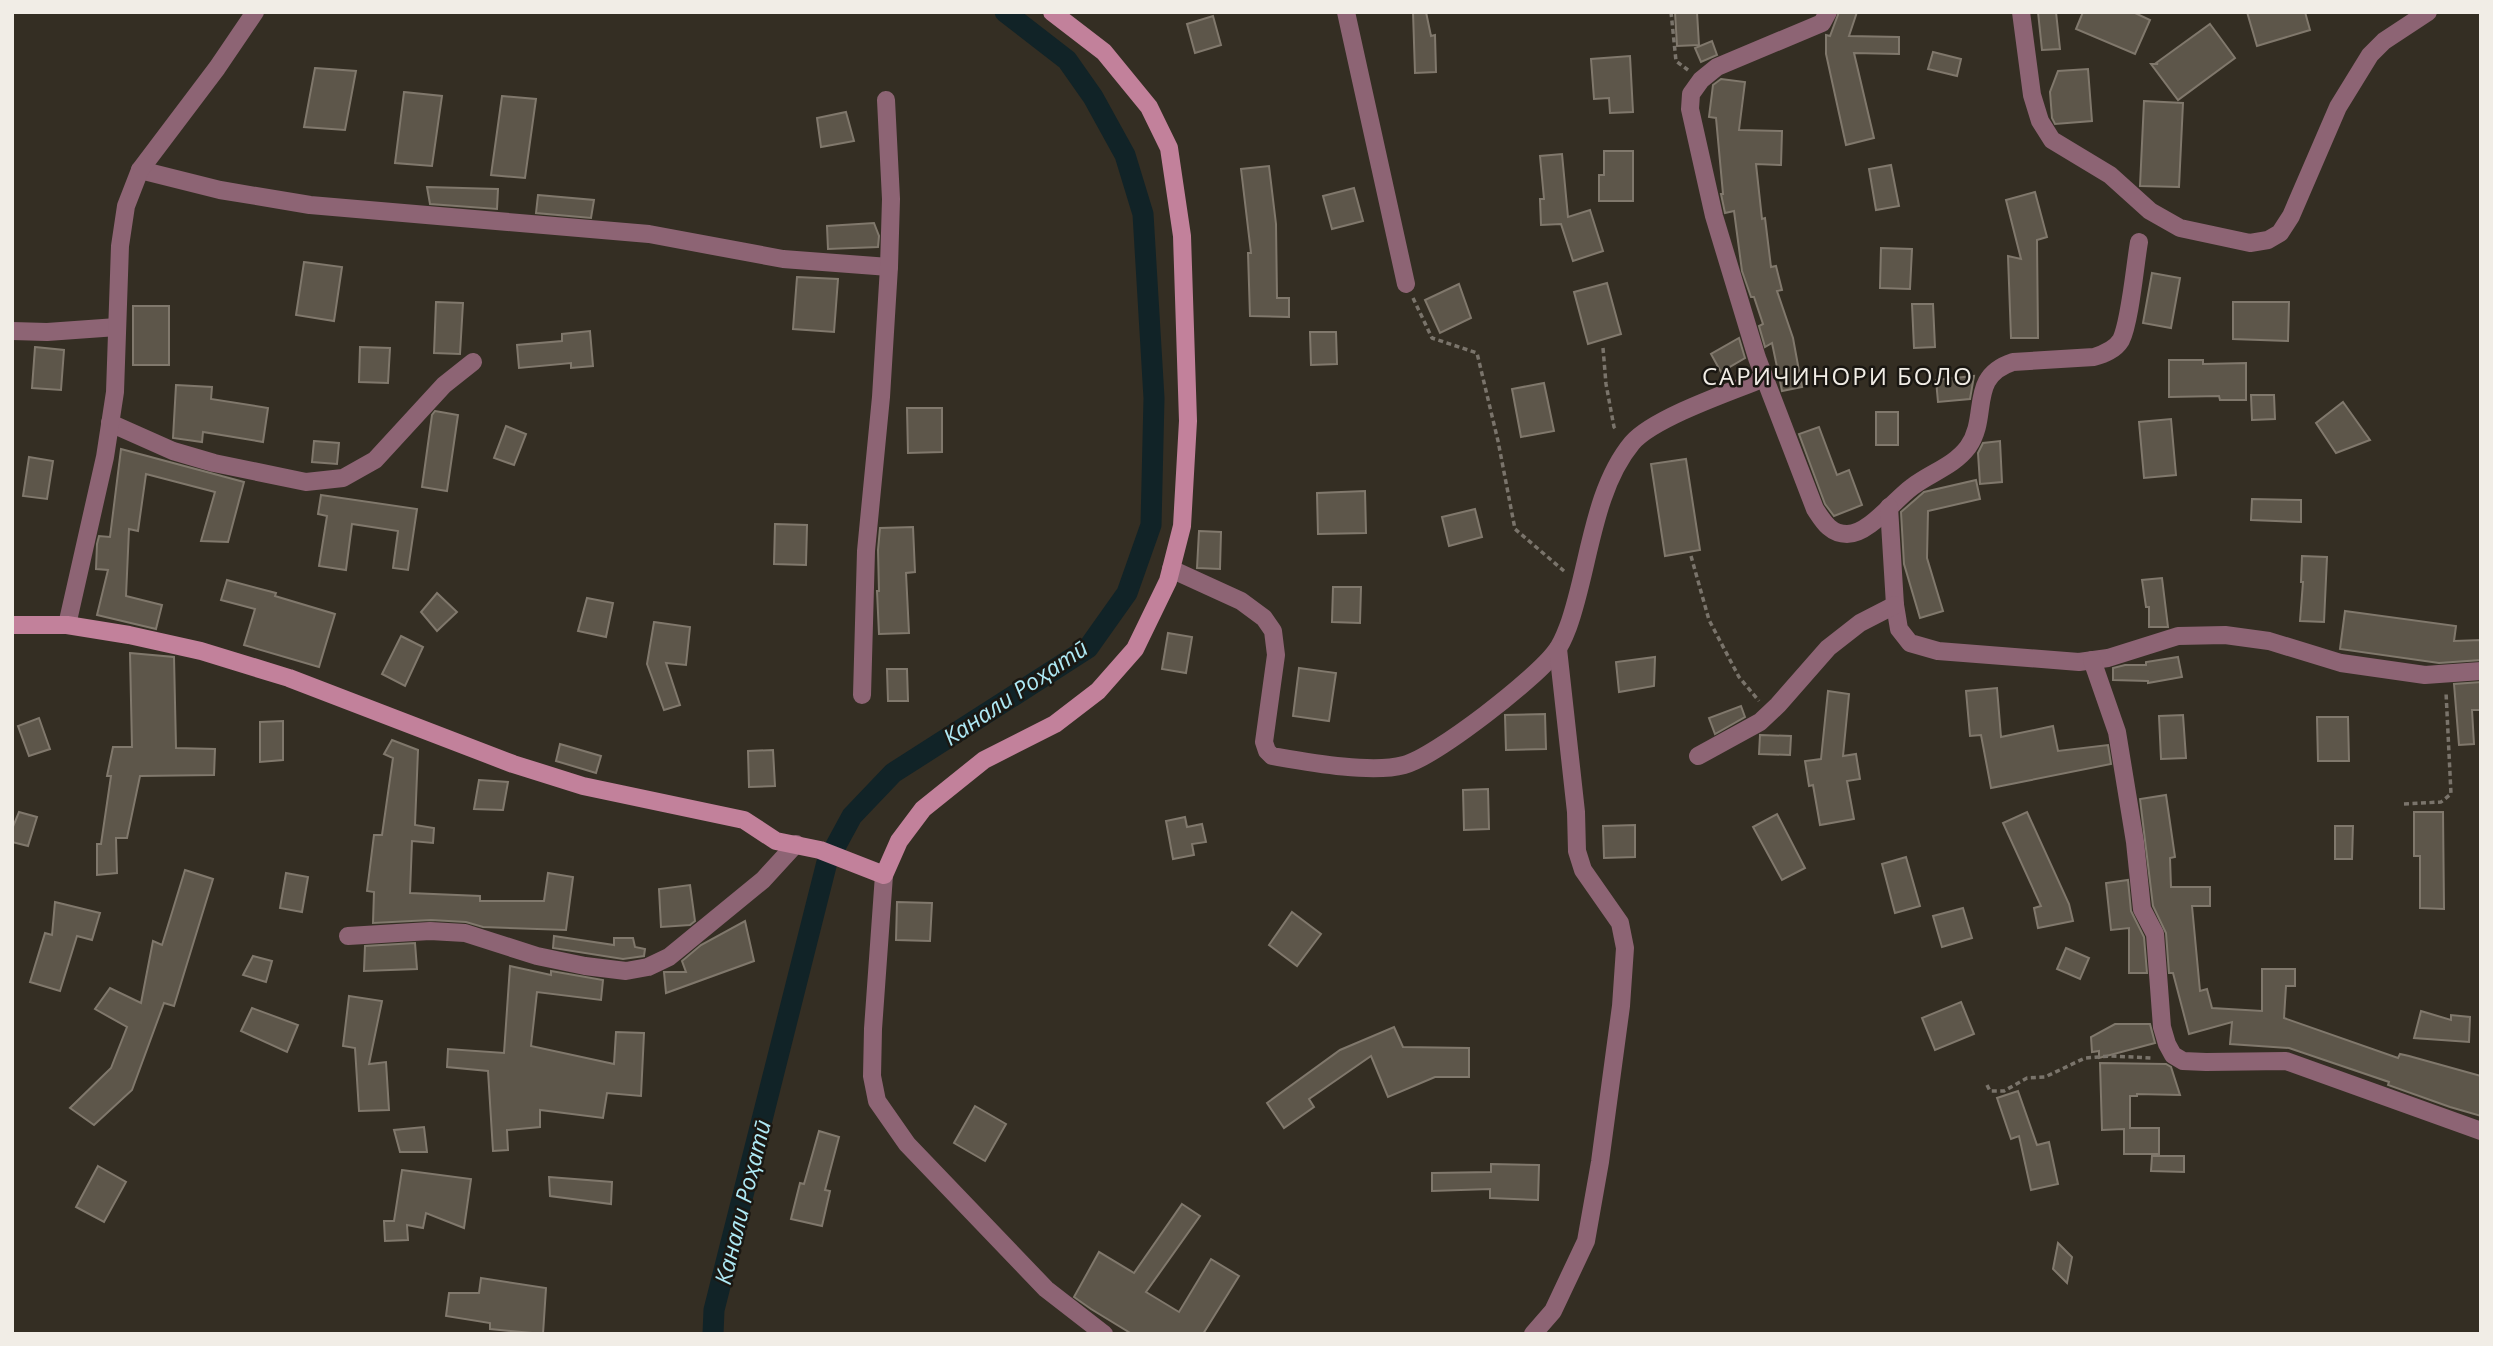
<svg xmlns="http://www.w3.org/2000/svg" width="2493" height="1346" font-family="'Open Sans',sans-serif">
<rect width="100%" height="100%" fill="#342e23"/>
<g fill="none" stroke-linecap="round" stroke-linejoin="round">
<path stroke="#112327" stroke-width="21" d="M713 1334 714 1310 827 862 852 816 893 773 1088 648 1127 593 1151 525 1154 398 1143 214 1125 155 1093 97 1067 60 1005 12"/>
</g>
<g fill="#5d564a" stroke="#80786c" stroke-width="2">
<path d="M1413 12H1426L1431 36 1435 35 1436 72 1415 73Z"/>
<path d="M1675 12H1697L1699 45 1677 46Z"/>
<path d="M1839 12H1857L1849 36 1899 37V54L1854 53 1874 138 1846 145 1826 54V35L1830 36Z"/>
<path d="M2038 12H2056L2060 49 2042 50Z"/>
<path d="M2083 12H2133L2150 20 2135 54 2076 29Z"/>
<path d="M2247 12H2305L2310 30 2257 46Z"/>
<path d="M1213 16 1221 45 1195 53 1187 24Z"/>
<path d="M2210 24 2235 58 2178 100 2151 64H2158L2156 63Z"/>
<path d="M1712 41 1717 55 1701 62 1695 48Z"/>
<path d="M1933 52 1961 59 1957 76 1928 69Z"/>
<path d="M1630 56 1633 112 1610 113 1609 98 1594 99 1591 59Z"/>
<path d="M315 68 356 71 345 130 304 127Z"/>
<path d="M2088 69 2092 121 2055 124 2052 118 2050 92 2058 71Z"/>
<path d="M1721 79 1745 82 1739 130 1782 131 1781 165 1756 164 1762 219 1765 218 1771 267 1776 266 1782 290 1777 291 1793 338 1802 387 1782 391 1772 343 1765 347 1759 326 1763 324 1754 297H1751L1742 271 1734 211 1725 213 1721 194H1723L1716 118 1709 117 1713 85Z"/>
<path d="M404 92 442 96 432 166 395 163Z"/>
<path d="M502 96 536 99 525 178 491 175Z"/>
<path d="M2144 101 2183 103 2179 187 2140 186Z"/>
<path d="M846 112 854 141 821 147 817 118Z"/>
<path d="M1604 151H1633V201H1599V175H1604Z"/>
<path d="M1562 154 1568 217 1590 210 1603 251 1573 261 1561 224 1541 225 1540 199H1544L1540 156Z"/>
<path d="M1891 165 1899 206 1876 210 1869 169Z"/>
<path d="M1269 166 1276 224 1277 298H1289V317L1250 316 1248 253H1251L1241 169Z"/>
<path d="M427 187 498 189 497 209 430 204Z"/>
<path d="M1354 188 1363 221 1332 229 1323 196Z"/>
<path d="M2035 192 2047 237 2037 240 2038 338H2011L2008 256 2021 259 2006 200Z"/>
<path d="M538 195 594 200 591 218 536 213Z"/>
<path d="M874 223 879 236 878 247 828 249 827 226Z"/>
<path d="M1881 248 1912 249 1910 289 1880 288Z"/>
<path d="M304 262 342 267 334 321 296 315Z"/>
<path d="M2152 273 2180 278 2171 328 2143 323Z"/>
<path d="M797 277 838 279 834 332 793 329Z"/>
<path d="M1607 283 1621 334 1588 344 1574 292Z"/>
<path d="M1459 284 1471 318 1440 333 1425 300Z"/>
<path d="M436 302 463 303 460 354 434 353Z"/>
<path d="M2233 302H2289L2288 341 2233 339Z"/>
<path d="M1912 304H1933L1935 347 1914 348Z"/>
<rect x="133" y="306" width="36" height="59"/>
<path d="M590 331 593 366 571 368V363L519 368 517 345 562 341V334Z"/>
<path d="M1310 332H1336L1337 364 1311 365Z"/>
<path d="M1739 338 1745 358 1721 372 1711 354Z"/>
<path d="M35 347 64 350 61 390 32 388Z"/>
<path d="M360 347 390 348 388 383 359 382Z"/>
<path d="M2169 360H2203V364L2246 363V400H2220L2219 396 2169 397Z"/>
<path d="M1974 376 1970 399 1938 402 1936 380Z"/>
<path d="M1544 383 1554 431 1521 437 1512 389Z"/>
<path d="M176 385 212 387 211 399 268 408 263 442 203 432 202 442 173 438Z"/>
<path d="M2251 395H2274L2275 419 2252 420Z"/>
<path d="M2343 402 2370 440 2336 453 2316 423Z"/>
<path d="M907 408H942V452L908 453Z"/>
<path d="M435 411 458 415 447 491 422 487 432 415Z"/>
<rect x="1876" y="412" width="22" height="33"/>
<path d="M2171 419 2176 475 2144 478 2139 422Z"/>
<path d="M506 426 526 434 514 465 494 458Z"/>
<path d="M1819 427 1837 475 1849 470 1862 505 1834 516 1825 504 1799 434Z"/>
<path d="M314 441 339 443 337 464 312 462Z"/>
<path d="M2000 441 2002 482 1980 484 1978 453 1983 443Z"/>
<path d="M121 449 244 482 228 542 201 541 215 492 146 474 138 531 129 529 126 596 162 605 156 629 97 615 108 570 96 569 97 544 99 536 110 537Z"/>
<path d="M29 457 53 461 47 499 23 496Z"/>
<path d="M1686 459 1700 550 1665 556 1651 464Z"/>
<path d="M1976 480 1980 499 1928 511 1927 558 1943 611 1920 618 1904 564 1901 512 1924 492Z"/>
<path d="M1365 491 1366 533 1318 534 1317 493Z"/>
<path d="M321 495 417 509 408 570 393 568 398 531 352 524 346 570 319 566 327 516 318 514Z"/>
<path d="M2252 499 2301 500V522L2251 520Z"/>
<path d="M1475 509 1482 537 1449 546 1442 517Z"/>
<path d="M775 524 807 525 806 565 774 564Z"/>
<path d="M913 527 915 572 906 573 909 633 879 634 877 591H879L878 550 880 528Z"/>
<path d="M1199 531 1221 532 1220 569 1197 568Z"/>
<path d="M2302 556 2327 557 2324 622 2300 621 2303 582H2301Z"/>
<path d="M2162 578 2168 627H2149V607H2146L2142 580Z"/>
<path d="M227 580 276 593 275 596 335 614 319 667 244 645 255 609 221 600Z"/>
<path d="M1333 587H1361L1360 623 1332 622Z"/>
<path d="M437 593 457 612 437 631 421 612Z"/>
<path d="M587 598 613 603 606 637 578 631Z"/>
<path d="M2345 611 2456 626 2454 641 2481 640V660L2439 663 2340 649Z"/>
<path d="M654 622 690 627 686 665 666 663 680 705 664 710 647 664Z"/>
<path d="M1168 633 1192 637 1186 673 1162 669Z"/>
<path d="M401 636 423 647 405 686 382 674Z"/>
<path d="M130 653 174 657 176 748 215 749 214 775 140 776 127 838H116L117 873 97 875V844H101L111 776H107L113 747H132Z"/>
<path d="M1655 657 1654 686 1619 692 1616 662Z"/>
<path d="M2178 657 2182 677 2148 683V681L2113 680V668L2125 665H2146V662Z"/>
<path d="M1299 668 1336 673 1329 721 1293 716Z"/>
<path d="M887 669H907L908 701H888Z"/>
<path d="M2481 682V710H2472L2474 744 2459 745 2454 684Z"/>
<path d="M1997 688 2001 737 2053 726 2058 751 2108 745 2111 764 1991 788 1981 735 1970 736 1966 691Z"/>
<path d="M1828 691 1849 694 1843 756 1856 754 1860 779 1847 781 1854 819 1820 825 1813 785 1809 786 1805 761 1821 759Z"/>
<path d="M1741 706 1745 717 1715 734 1709 718Z"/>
<path d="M1545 714 1546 749 1506 750 1505 715Z"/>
<path d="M2183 715 2186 758 2161 759 2159 716Z"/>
<path d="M2317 717H2348L2349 761H2318Z"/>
<path d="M39 718 50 749 29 756 18 726Z"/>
<path d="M283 721V760L260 762V722Z"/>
<path d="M1760 735 1791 736 1790 755 1759 754Z"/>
<path d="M392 740 418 750 415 825 434 828 433 843 412 841 410 893 480 896V901H544L548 873 573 877 566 930 483 927 466 922 431 920 373 923 374 892 367 891 374 835H382L393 758 384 754Z"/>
<path d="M560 744 601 756 596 773 556 761Z"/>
<path d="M773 750 775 786 749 787 748 751Z"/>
<path d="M479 780 508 782 503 810 474 809Z"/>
<path d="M1488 789 1489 829 1464 830 1463 790Z"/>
<path d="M2166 795 2175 857 2170 858 2171 887H2210V906H2192L2200 991 2207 989 2212 1008 2262 1011V969H2295V986H2286L2284 1018 2398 1058 2400 1054 2409 1056 2481 1076V1116L2450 1107 2388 1085 2389 1082 2289 1048 2230 1044 2232 1022 2189 1034 2173 973H2169L2166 933 2153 906 2140 799Z"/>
<path d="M19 812 37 817 28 846 12 842V829Z"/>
<path d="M2027 812 2069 904 2073 921 2038 928 2034 908 2041 906 2003 823Z"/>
<path d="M2414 812H2443L2444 909 2420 908V856H2414Z"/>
<path d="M1777 814 1805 868 1782 880 1753 827Z"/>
<path d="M1185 817 1187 827 1202 824 1206 842 1192 844 1194 855 1173 859 1166 821Z"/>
<path d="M1635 825V857L1604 858 1603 826Z"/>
<path d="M2335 826H2353L2352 859H2335Z"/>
<path d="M1906 857 1920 906 1895 913 1882 864Z"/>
<path d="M185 870 213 879 174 1006 164 1003 132 1090 94 1125 70 1108 111 1068 127 1027 95 1009 110 988 141 1003 153 941 162 945Z"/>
<path d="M286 873 308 877 302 912 280 908Z"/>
<path d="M2128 880 2131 911 2144 937 2147 973H2129V928L2111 930 2106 883Z"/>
<path d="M690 885 695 921 690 925 661 927 659 889Z"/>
<path d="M55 902 100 913 92 940 77 936 60 991 30 982 45 933 52 935Z"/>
<path d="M897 902 932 903 930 941 896 940Z"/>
<path d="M1963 908 1972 938 1942 947 1933 916Z"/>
<path d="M1292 912 1321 934 1297 966 1269 945Z"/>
<path d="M745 921 754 961 666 993 664 972H686L682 961 701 945Z"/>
<path d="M554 936 614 945V938H633L635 947 645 949 644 956 623 959 553 948Z"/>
<path d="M415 943 417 969 364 971 365 946Z"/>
<path d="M2066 948 2089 958 2080 979 2057 969Z"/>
<path d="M253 956 272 961 266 982 243 975Z"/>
<path d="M510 966 551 975V971L603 980 601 1000 537 992 531 1046 614 1064 616 1032 644 1033 641 1096 607 1093 603 1118 540 1110V1127L507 1130 508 1150 493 1151 488 1071 447 1067 448 1049 504 1053Z"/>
<path d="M349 996 382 1001 369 1064 386 1062 389 1110 359 1111 355 1048 343 1046Z"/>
<path d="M1961 1002 1974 1034 1935 1050 1922 1018Z"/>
<path d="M252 1008 298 1025 287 1052 241 1031Z"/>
<path d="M2421 1011 2451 1020V1015L2470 1017 2469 1042 2414 1038Z"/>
<path d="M2115 1024H2150L2155 1043 2099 1058V1051L2092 1052 2091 1037Z"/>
<path d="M1394 1027 1403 1047 1469 1048V1077H1435L1388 1097 1371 1056 1309 1099 1314 1107 1284 1128 1267 1103 1340 1050Z"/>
<path d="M2100 1063 2166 1064 2171 1067 2180 1095 2137 1094V1096H2130V1128H2159V1154H2124V1129L2102 1130Z"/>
<path d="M2018 1091 2037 1145 2049 1142 2058 1184 2031 1190 2019 1136 2011 1139 1997 1098Z"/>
<path d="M975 1106 1006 1124 985 1161 954 1143Z"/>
<path d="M424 1127 427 1152H400L394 1130Z"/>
<path d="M819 1131 839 1137 825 1190 830 1191 822 1226 791 1219 800 1183 804 1184Z"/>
<path d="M2152 1156H2184V1172L2151 1171Z"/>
<path d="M1491 1164 1539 1165 1538 1200 1490 1198V1189L1432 1191V1173L1491 1172Z"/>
<path d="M98 1166 126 1182 104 1222 76 1207Z"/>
<path d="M402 1170 471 1179 464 1228 426 1213 423 1228 407 1225 408 1240 385 1241 384 1221H394Z"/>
<path d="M549 1177 612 1182 611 1204 550 1196Z"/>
<path d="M1182 1204 1200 1216 1146 1292 1179 1312 1211 1259 1239 1276 1203 1334H1132L1091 1309 1074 1297 1099 1252 1134 1273Z"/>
<path d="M2058 1243 2072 1257 2067 1283 2053 1269Z"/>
<path d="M481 1278 546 1288 543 1334 490 1329V1323L446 1316 449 1293H479Z"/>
</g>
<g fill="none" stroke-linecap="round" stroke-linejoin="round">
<g stroke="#7a746b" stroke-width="3.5" stroke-dasharray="5 3.5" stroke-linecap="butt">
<path d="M1671 12 1676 61 1688 70"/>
<path d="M1413 298 1432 338 1477 353 1498 441 1515 529 1564 571"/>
<path d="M1603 348 1606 384 1614 427 1617 431"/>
<path d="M1691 556 1709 620 1739 677 1759 701"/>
<path d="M2404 804 2441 802 2451 794 2446 692"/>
<path d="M1987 1085 1990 1091H2004L2027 1078 2045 1077 2085 1058 2111 1056 2153 1058"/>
</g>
<g stroke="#8d6474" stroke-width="18">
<path d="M1346 12 1406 284"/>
<path d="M1828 12 1822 23 1717 67 1701 80 1691 94 1690 109 1714 216 1757 358 1815 509C1823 521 1830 534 1847 534 1869 534 1894 500 1912 487 1930 473 1954 466 1968 447 1990 416 1967 377 2013 362L2094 357C2104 354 2115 350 2121 340 2130 322 2135 265 2139 242"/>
<path d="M2021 12 2032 95 2040 121 2052 140 2110 175 2150 211 2180 228 2250 243 2268 240 2280 233 2291 216 2338 107 2370 55 2384 41 2428 12"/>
<path d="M140 170 220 190 310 205 649 234 783 259 889 267"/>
<path d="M12 331 47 332 117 327"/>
<path d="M110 423 173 451 214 463 306 482 343 478 375 460 444 385 473 362"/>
<path d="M1889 507 1895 605 1899 629 1910 643 1938 651 2079 662 2108 658 2178 636 2225 635 2269 641 2341 663 2425 675 2481 671"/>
<path d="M1171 569 1241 601 1264 618 1273 631 1276 655 1264 742 1267 751 1272 756C1307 762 1371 774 1404 765 1435 757 1537 678 1556 651 1561 645 1565 635 1568 627 1589 570 1592 491 1632 443 1653 418 1732 391 1765 378"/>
<path d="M67 625 105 457 115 392 120 246 126 206 140 170 217 68 255 12"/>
<path d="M2092 660 2117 732 2135 842 2142 909 2155 934 2162 1027 2167 1044 2173 1055 2183 1061 2206 1062 2286 1061 2481 1131"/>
<path d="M862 695 866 551 881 397 889 267 891 199 886 100"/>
<path d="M1698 756 1760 722 1778 705 1828 648 1860 623 1895 605"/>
<path d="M884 875 873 1029 872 1076 877 1101 907 1144 1046 1289 1104 1334"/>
<path d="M348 936 430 931 465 933 537 956 585 966 626 971 648 967 669 957 763 880 796 844"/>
<path d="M1533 1334 1553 1311 1586 1241 1600 1162 1621 1006 1625 948 1620 923 1583 870 1577 851 1576 812 1558 649"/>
</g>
<path stroke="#c2819b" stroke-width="18" d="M12 625H67L129 635 201 651 289 678 513 764 583 786 744 820 776 841 820 850 884 875 899 841 923 809 984 760 1055 724 1098 691 1135 649 1168 581 1182 526 1188 421 1182 236 1169 148 1149 107 1104 52 1052 12"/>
</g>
<g text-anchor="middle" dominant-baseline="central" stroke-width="5" stroke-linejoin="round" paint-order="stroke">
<g font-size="23" font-style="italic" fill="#aee9f5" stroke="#1a1712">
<text transform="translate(1015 692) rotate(-34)">Канали Роҳатӣ</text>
<text transform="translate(742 1202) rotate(-76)">Канали Роҳатӣ</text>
</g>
<g font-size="24" letter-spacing="2" fill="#f1ede6" stroke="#1a1712">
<text x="1838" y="375">САРИЧИНОРИ БОЛО</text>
</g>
</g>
<rect width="2493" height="1346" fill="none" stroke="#f1ede6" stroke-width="28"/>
</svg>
